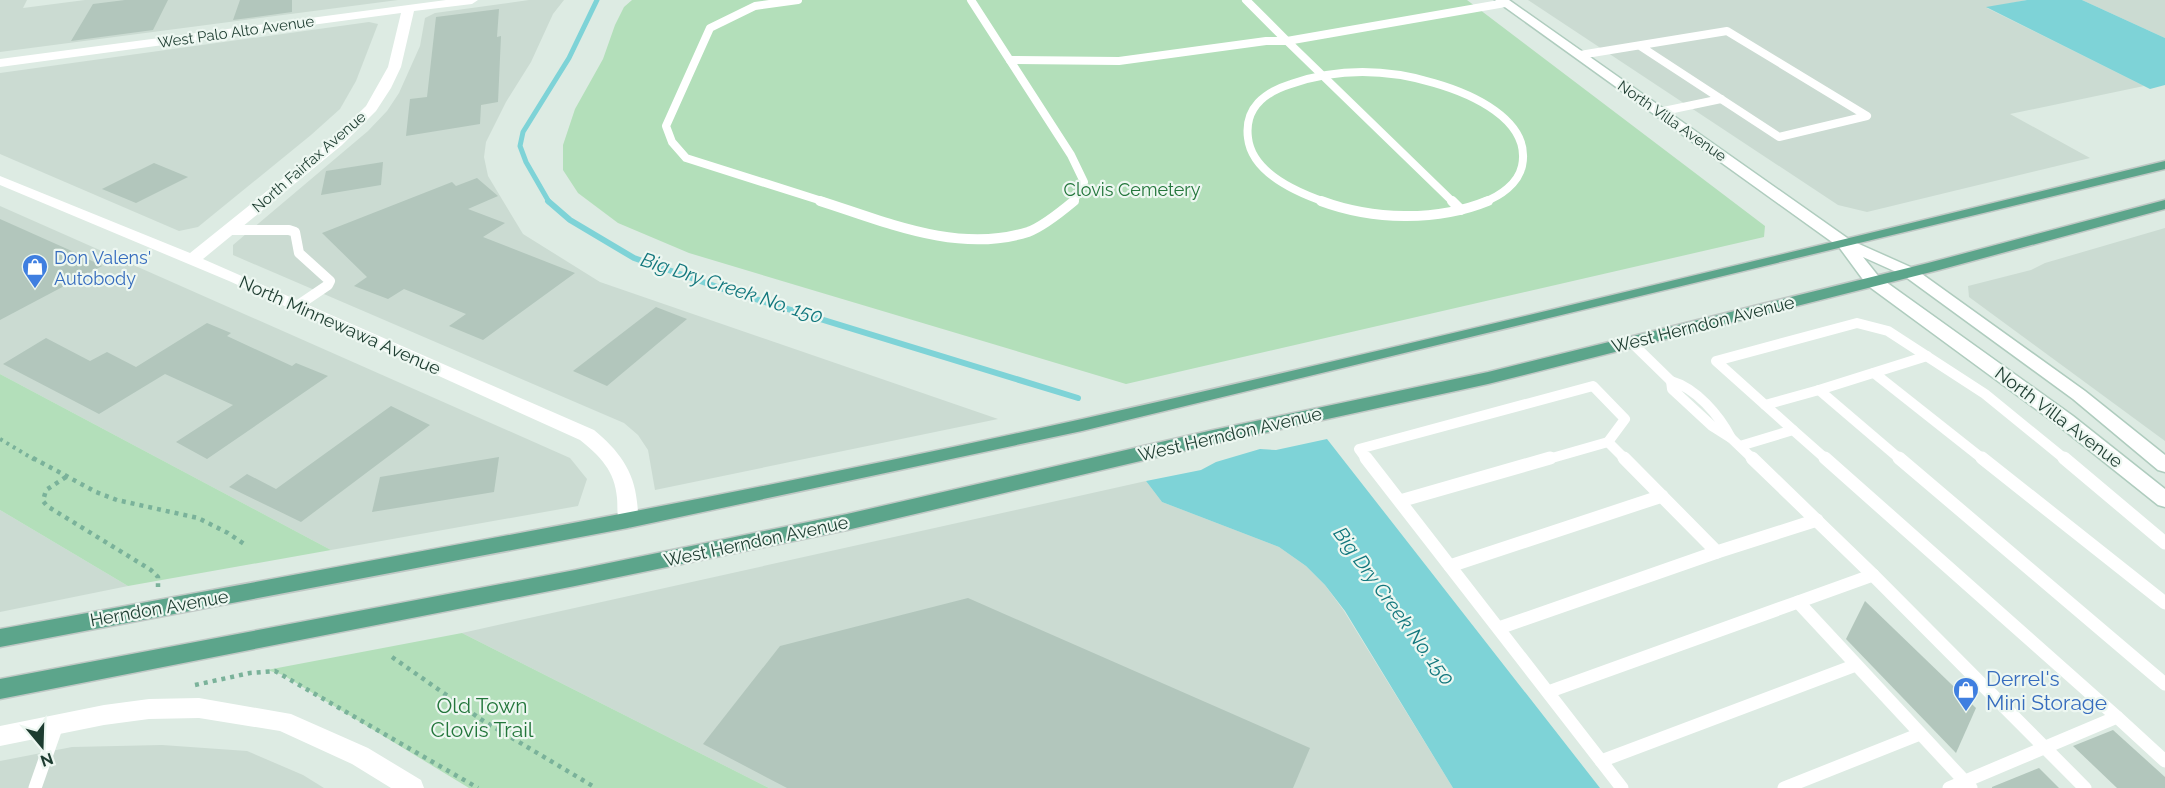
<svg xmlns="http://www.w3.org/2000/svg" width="2165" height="788" font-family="Raleway,sans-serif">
<rect width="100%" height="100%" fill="#ddebe3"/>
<g fill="#cbdbd2">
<path d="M0 0H27L23 8 85 0H398L0 52Z"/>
<path d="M529 0H564L553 14 531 62 506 102 486 142 484 157 488 176 523 234 600 282 998 419 655 490 648 450 638 435 624 423 233 255V245L368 131 387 111 399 93 420 46 425 18 435 13Z"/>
<path d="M1528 0H2027L1987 8 2144 86 2010 114 2090 158 1867 212 1838 205Z"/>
<path d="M2082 0H2165V38Z"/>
<path d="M369 22 378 24 356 81 340 109 311 135 198 227 179 231 0 154V73Z"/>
<path d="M0 206 570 458 587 479 578 506 331 550 0 374Z"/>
<path d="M2165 228V441L1969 297 1968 286 2031 270 2045 263Z"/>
<path d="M1146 481 1162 502 1279 547 1306 566 1325 585 1344 611 1453 788H769L462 633Z"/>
<path d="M0 510 128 586 0 612Z"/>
<path d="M162 745 247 751 303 775 324 788H0V761L72 747Z"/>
</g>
<g fill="#b3dfba">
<path d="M632 0H1467L1765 226 1764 237 1126 384 689 253 618 223 578 193 563 170V145L575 109 603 59 615 25 624 7Z"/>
<path d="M0 374 331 550 128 586 0 510Z"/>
<path d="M462 633 769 788H469L283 675 267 670Z"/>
</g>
<g fill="#7ed3d7">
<path d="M2027 0H2082L2165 38V85L2150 89 1986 7Z"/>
<path d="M1327 439 1600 788H1453L1345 611 1325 585 1306 566 1279 547 1162 502 1146 481 1201 470 1216 462 1260 449 1276 450Z"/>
</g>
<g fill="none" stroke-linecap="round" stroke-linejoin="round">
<path stroke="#7ed3d7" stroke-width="5" d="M549 202 526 162 520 146 523 132 569 58 597 0"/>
<path stroke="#7ed3d7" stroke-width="6" d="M548 201 570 220 634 258 729 291 1078 398"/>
</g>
<g fill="#b2c6bc">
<path d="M125 0H168L153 30 71 41 93 4Z"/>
<path d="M240 0H292V12L233 20Z"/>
<path d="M499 9 497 37 501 36 498 102 481 105 480 124 406 136 410 99 427 97 436 17Z"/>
<path d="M383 162 381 185 321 195 326 171Z"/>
<path d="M154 163 188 177 136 203 102 189Z"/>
<path d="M477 178 498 196 468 209 505 223 483 237 575 273 483 340 449 326 466 314 404 289 388 299 354 286 367 277 322 233 452 182 456 186Z"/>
<path d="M0 219 74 252 102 266 0 320Z"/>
<path d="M656 307 687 319 607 386 573 371Z"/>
<path d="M207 323 231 333 227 336 292 366 296 363 328 376 207 459 176 442 233 405 165 374 99 414 3 364 46 338 90 361 107 352 136 367Z"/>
<path d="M391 406 430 425 301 522 229 487 247 474 276 489Z"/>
<path d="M499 457 494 492 372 512 380 477Z"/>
<path d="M968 598 1310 748 1293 788H787L703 744 780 646Z"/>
<path d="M1865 601 1976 708 1956 753 1846 639Z"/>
<path d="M2113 730 2165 777V788H2117L2073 746Z"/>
<path d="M2039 768 2059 788H1992V787Z"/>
</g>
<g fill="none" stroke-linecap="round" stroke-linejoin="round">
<defs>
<path id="secondary" d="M1495 0H1509L1850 240 1915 269 2085 391 2165 455V472L2158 470 2073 399 1903 275 1863 257 1879 277 2073 416 2165 489V507L2158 505 2059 426 1867 285 1839 247Z"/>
<g id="primary">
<path d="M2165 161V169L1082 431 628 528 0 647V629C361 562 723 499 1082 419 1444 337 1805 249 2165 161Z"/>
<path d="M2165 200V209L1939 270 1488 384 1213 444 847 530 575 586 0 699V679L575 570 847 514 1213 430 1488 372 1928 263Z"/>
</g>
</defs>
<use href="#secondary" stroke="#afccbe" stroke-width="3"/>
<use href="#primary" stroke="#c0c8c5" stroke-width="3"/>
<path stroke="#7ab29a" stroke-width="4" stroke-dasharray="3 4.5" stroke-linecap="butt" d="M0 439 35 460"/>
<g stroke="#7ab29a" stroke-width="4.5" stroke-dasharray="4 5" stroke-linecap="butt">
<path d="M33 458 96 492 117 500 198 518 228 533 247 546"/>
<path d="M66 477 46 490 43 501 47 506 151 570 158 577V587"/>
<path d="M392 657 482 720 596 788"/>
<path d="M195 685 250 673 275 671 478 788"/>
</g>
<g stroke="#fff" stroke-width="8">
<path d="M798 0 755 6 710 28 666 126 672 142 686 158 825 202"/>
<path d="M971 0 1071 155 1084 182 1073 202"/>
<path d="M1246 0 1287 41"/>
<path d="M1580 55 1727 31 1867 116 1779 137 1640 46"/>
<path d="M1010 60 1119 61 1266 41H1287"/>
<path d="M1659 112 1721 99"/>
<path d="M1325 202C1296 192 1252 173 1248 138 1244 108 1265 92 1291 84 1338 68 1387 69 1434 83 1469 93 1532 119 1522 166 1518 184 1500 196 1484 202"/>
<path d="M1453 202 1287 41 1505 3"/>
</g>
<g stroke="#fff" stroke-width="10">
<path d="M820 201C886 222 958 254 1028 232 1042 227 1062 211 1074 201"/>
<path d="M1321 201C1372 220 1437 222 1488 201"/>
<path d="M1452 201 1461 210"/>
<path d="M229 230H289L295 232 299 253 330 281 328 285 297 306"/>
<path d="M1632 343 1671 381"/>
<path d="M1874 373 1984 460"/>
<path d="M1671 381C1696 388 1719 415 1731 438L1712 426 1672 389Z"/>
<path d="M1765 405 1819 390"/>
<path d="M1793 430 1716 361 1857 323 1888 331 1985 394 2066 460"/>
<path d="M1731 438 1754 460"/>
<path d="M1608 442 1626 460"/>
<path d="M1740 446 1793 430 1827 460"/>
<path d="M1367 460 1359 449 1593 386 1625 419 1608 442 1545 460"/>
<path d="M1901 460 1819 390 1927 356"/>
</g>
<g stroke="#fff" stroke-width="13">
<path d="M1366 458 1622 788"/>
<path d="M1624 458 1717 552 1817 520"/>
<path d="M1752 458 1873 575 2085 788"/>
<path d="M1825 458 2117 717"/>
<path d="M1899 458 2165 684"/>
<path d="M1982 458 2165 603"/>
<path d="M2064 458 2165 543"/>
<path d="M1400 501 1550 458"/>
<path d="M1450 566 1662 496"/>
<path d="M1873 575 1798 602 1971 788"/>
<path d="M1499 628 1717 552"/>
<path d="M1548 692 1798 602"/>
<path d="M1601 761 1856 665"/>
<path d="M35 788 57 725"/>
<path d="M1784 788 1920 734"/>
<path d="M1949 788 2117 717 2165 761"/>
</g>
<g fill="#fff" fill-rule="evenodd">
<path d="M446 0H478L472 4 414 11 401 67 391 88 376 111 342 145 203 259 594 430C618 450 634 470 637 502 638 510 639 518 635 525L628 528 621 525C616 517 618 507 617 498 615 471 600 456 580 440L229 281 0 185V176L190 253 332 139 366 106 388 67 401 13 0 67V59Z"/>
<path d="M199 698 291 714 368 748 421 780 424 788H391L352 764 280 731 199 718 149 719 104 725 0 746V726L104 705 149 699Z"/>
</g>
<use href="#secondary" fill="#fff" fill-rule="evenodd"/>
<use href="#primary" fill="#5ca58b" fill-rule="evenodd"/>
</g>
<defs>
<symbol id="shop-pin" viewBox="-11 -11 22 30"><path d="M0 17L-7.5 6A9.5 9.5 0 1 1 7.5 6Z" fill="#3f7fe0" stroke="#edf7f1"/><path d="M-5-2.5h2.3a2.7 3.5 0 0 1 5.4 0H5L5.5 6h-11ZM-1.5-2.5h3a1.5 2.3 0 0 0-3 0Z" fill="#fff"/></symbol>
</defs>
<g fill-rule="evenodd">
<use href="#shop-pin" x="20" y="252" width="30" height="40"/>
<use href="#shop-pin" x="1951" y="675" width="30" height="40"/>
</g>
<g text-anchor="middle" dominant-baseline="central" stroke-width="4.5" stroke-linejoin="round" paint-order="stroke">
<g font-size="15" fill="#1d3c30" stroke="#edf7f1">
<text transform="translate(236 32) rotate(-8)">West Palo Alto Avenue</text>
<text transform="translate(1672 121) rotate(35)">North Villa Avenue</text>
<text transform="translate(309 162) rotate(-41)">North Fairfax Avenue</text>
</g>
<g font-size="18" fill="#23763b" stroke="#edf7f1">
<text x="1132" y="189">Clovis Cemetery</text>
</g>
<g font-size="18" fill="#366cbe" stroke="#edf7f1" text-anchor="start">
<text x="54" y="257">Don Valens'<tspan x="54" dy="21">Autobody</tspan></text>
</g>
<g font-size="18" fill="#1d3c30" stroke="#edf7f1">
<text transform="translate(1703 324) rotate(-14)">West Herndon Avenue</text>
<text transform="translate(340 325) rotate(24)">North Minnewawa Avenue</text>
<text transform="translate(2059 417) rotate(37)">North Villa Avenue</text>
<text transform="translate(1230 434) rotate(-13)">West Herndon Avenue</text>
<text transform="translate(756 541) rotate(-12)">West Herndon Avenue</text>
<text transform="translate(159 608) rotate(-10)">Herndon Avenue</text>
</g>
<g font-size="20" font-style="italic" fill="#12777d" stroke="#edf7f1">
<text transform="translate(732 288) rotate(18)">Big Dry Creek No. 150</text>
<text transform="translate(1394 606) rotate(54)">Big Dry Creek No. 150</text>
</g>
<g font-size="21" fill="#366cbe" stroke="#edf7f1" text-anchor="start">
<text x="1986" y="678">Derrel's<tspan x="1986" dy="24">Mini Storage</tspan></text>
</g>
<g font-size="21" fill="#23763b" stroke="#edf7f1">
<text x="482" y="705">Old Town<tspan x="482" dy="24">Clovis Trail</tspan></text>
</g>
</g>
<g transform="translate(42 746) rotate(161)" stroke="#edf7f1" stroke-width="4.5" paint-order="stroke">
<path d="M0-4.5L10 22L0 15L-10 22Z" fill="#1d3c30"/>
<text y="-9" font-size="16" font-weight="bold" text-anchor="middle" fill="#1d3c30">N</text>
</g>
</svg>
